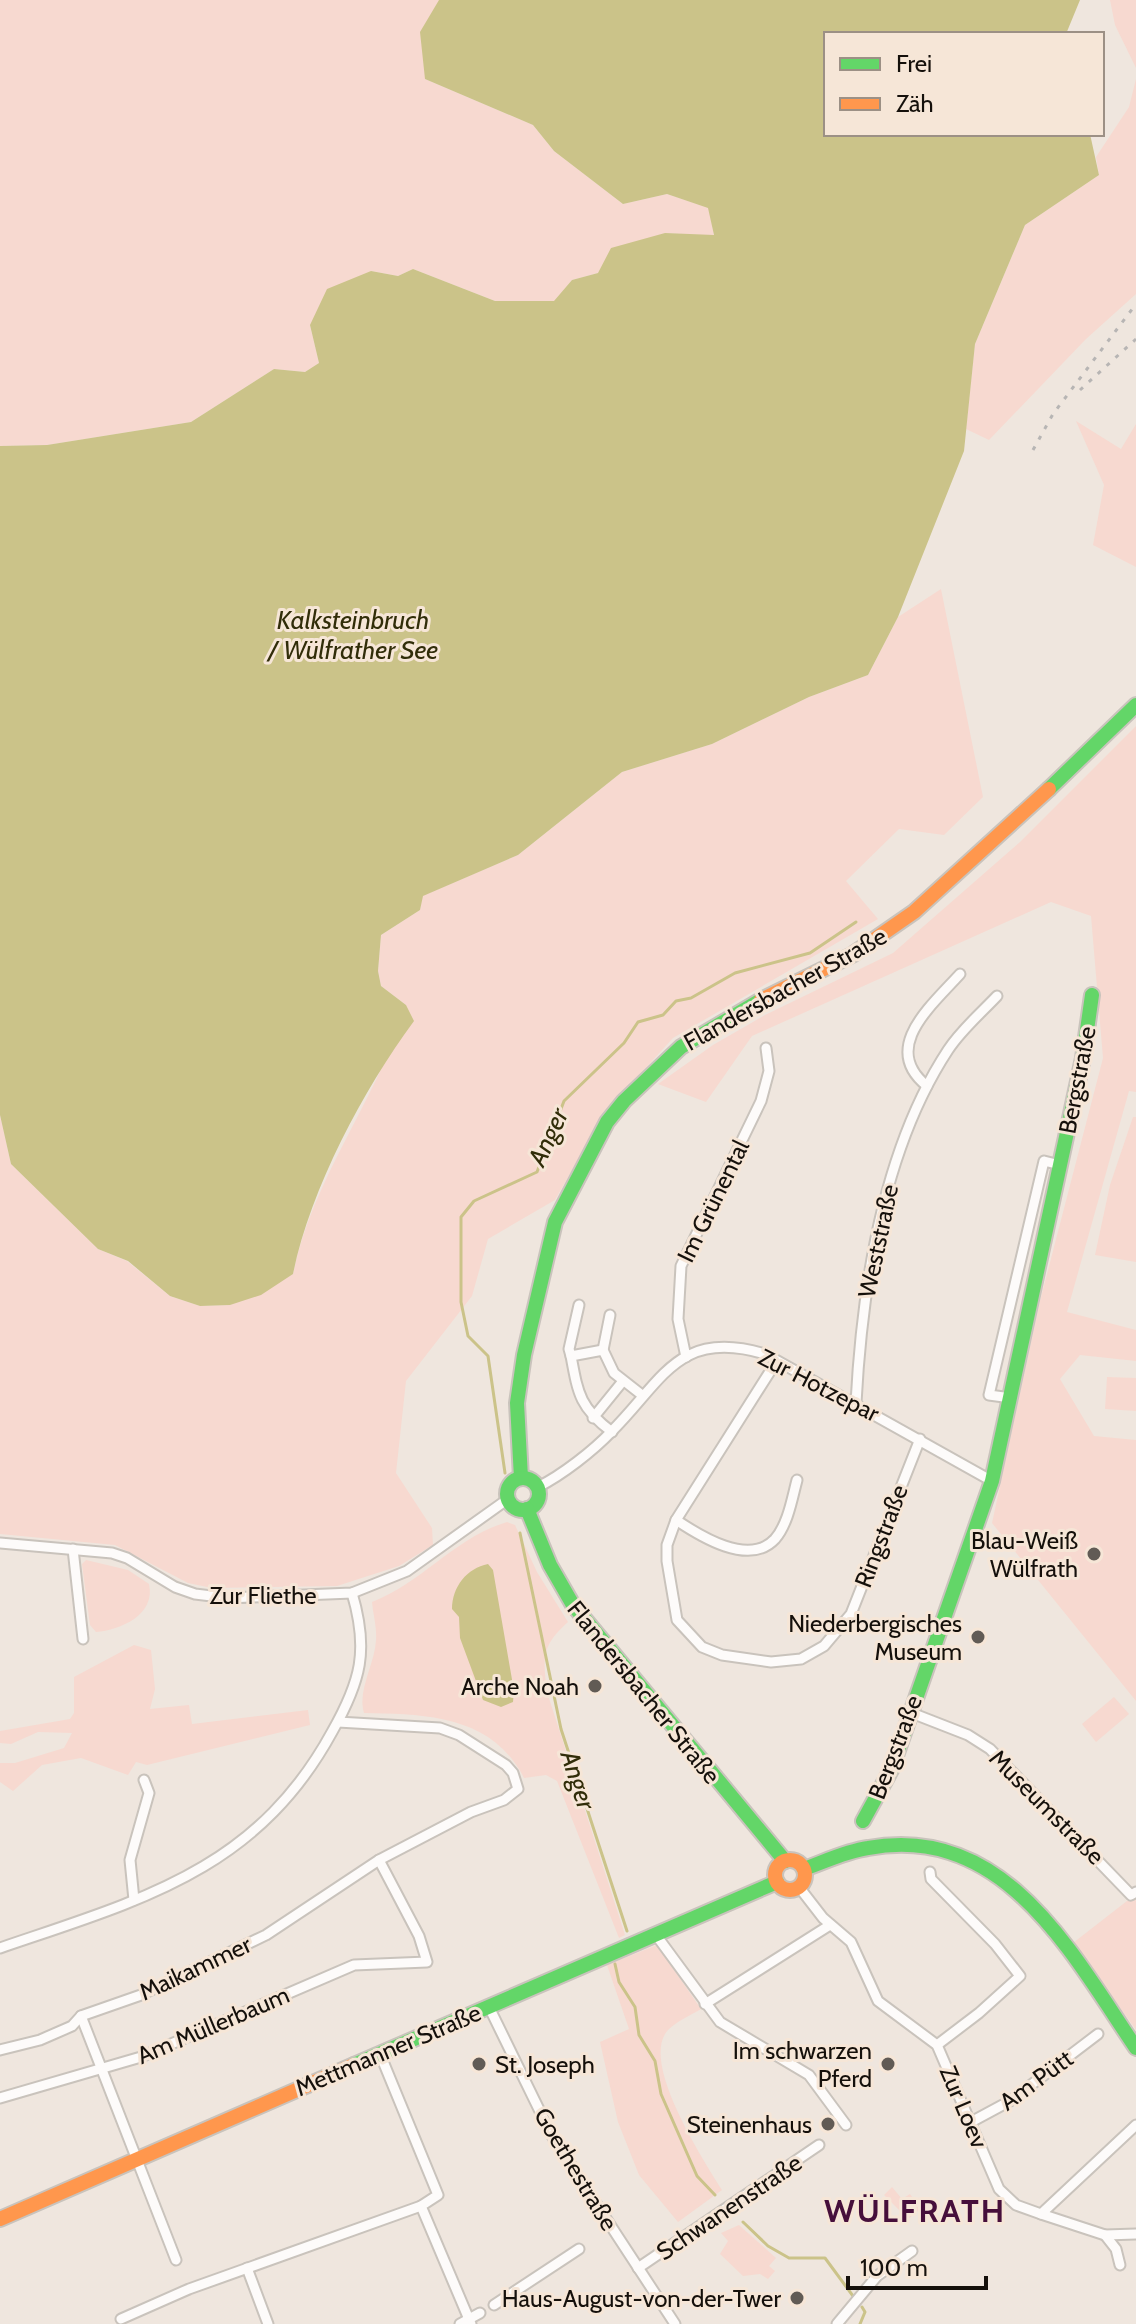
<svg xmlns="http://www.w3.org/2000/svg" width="1136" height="2324" font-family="Cabin,sans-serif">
<rect width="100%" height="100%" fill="#efe6de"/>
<g fill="#f7d9d0">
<path d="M0 0H439L425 79 533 125 554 151 623 204 667 194 709 208 714 236 665 233 598 273 572 280 555 301H495L413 269 398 276 371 271 310 325 319 363 305 372 274 369 191 422 47 445 0 446Z"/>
<path d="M1110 0H1136V68L1115 25Z"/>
<path d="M1136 79V294L1086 339 989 440 966 429 975 344 1025 225 1099 175 1096 157 1129 107Z"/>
<path d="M1076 421 1121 449 1136 424V567L1093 545 1104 485Z"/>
<path d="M941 589 983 797 944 835 899 829 846 881 878 919 673 1038 604 1114 555 1200 488 1239 472 1296 406 1381 396 1473 432 1528 433 1545 399 1566 337 1586 212 1588 188 1583 115 1545 0 1534V1115L11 1164 98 1249 127 1261 170 1296 200 1306 230 1305 293 1274C313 1176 378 1099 406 1005L381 986 378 971 381 935 420 910 422 896 518 855 622 772 712 744 809 697 868 675 898 617Z"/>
<path d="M1136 726V1092L1129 1091 1067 1312 1136 1330V1361L1080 1355 1060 1379 1094 1436 1136 1440V1701L992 1523 1040 1301 1103 1058 1091 916 1051 902 752 1036 706 1102 658 1084 713 1045 765 1015 893 953 1020 842Z"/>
<path d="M1133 1117H1136V1262L1095 1255 1110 1185Z"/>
<path d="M1107 1377 1136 1378V1411L1105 1409Z"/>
<path d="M507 1522 515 1525 537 1572 568 1622C541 1646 543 1658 547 1692L625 1935 619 1938 557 1781 546 1775 524 1778C492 1715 425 1714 364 1713 357 1690 375 1664 376 1640 377 1627 373 1614 372 1602 422 1583 454 1538 507 1522Z"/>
<path d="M86 1560 128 1570 149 1584C156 1615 120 1630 96 1632L90 1625 82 1564Z"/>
<path d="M134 1645 151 1650 155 1689 150 1709 189 1705 192 1724 308 1710 310 1725 147 1765 136 1762 128 1775 81 1758 42 1765 13 1791 0 1782V1763H15L64 1748 72 1733 38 1732 11 1744 0 1743V1731L70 1719 74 1713V1677Z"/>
<path d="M1114 1697 1129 1714 1096 1742 1082 1724Z"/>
<path d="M1136 1900V2030L1073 1943 1127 1901Z"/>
<path d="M657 1945 701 2009C691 2015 671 2024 665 2034 644 2069 704 2161 722 2190L678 2222 639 2175 618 2122 600 2042 629 2029 607 1965Z"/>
<path d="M892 2187 902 2199 910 2194 915 2201 921 2200 919 2210 908 2219 884 2195Z"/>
<path d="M739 2225 776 2258 769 2266 775 2271 768 2279 760 2274 743 2276 720 2254 728 2241 721 2233Z"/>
</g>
<g fill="#cbc389">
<path d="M439 0H1080L1066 34H826V134H1090L1099 175 1025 225 975 344 964 451 898 617 868 675 809 697 712 744 622 772 518 855 423 896 420 910 381 935 378 971 381 986 406 1005 414 1021C363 1090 310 1190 293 1274L261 1295 230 1305 200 1306 170 1296 128 1261 98 1249 11 1164 0 1115V446L47 445 191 422 274 369 305 372 319 363 310 325 327 289 371 271 398 276 413 269 495 301H554L572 280 598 273 611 248 665 233 714 235 708 208 667 194 623 204 554 151 533 125 425 79 420 32Z"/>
<path d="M488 1564 493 1570 514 1691 513 1702 501 1707 483 1700 460 1638 459 1617 452 1609C452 1587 467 1568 488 1564Z"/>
</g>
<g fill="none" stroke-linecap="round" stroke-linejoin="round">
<g stroke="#cbc389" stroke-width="3">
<path d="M505 1473 488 1356 468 1336 461 1302V1217L474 1201 537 1172 564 1101 624 1043 638 1022 663 1015 676 1001 691 998 735 973 810 953 856 922"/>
<path d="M520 1533 561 1729 627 1931"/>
<path d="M615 1964 619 1982 635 2007 639 2035 655 2061 661 2094 697 2176 715 2195"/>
<path d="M743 2222 768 2246 789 2258H825L853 2296"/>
<path d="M860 2324 865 2312 862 2307"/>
</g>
<defs>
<g id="street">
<path d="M927 1086C880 1048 931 1006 960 974"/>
<path d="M603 1350 610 1315"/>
<path d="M571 1356 569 1349 579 1305"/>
<path d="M686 1357 678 1319 681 1266 761 1101 769 1071 766 1048"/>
<path d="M776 1362 676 1520 667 1545V1561L677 1620 702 1647 722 1655 771 1662 801 1659 824 1646 851 1614 920 1439"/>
<path d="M1011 1398 989 1395 1044 1161 1060 1165"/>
<path d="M856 1403C862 1287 883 1149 948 1050 961 1030 981 1013 997 996"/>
<path d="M593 1418 623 1381"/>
<path d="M612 1432C580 1408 578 1394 571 1356L603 1350 614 1373 642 1395"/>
<path d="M538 1487C562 1475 593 1451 612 1431 663 1380 679 1328 765 1354L992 1481"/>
<path d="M676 1520C700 1536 749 1567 775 1539 788 1524 792 1499 797 1480"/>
<path d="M0 1543 112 1553 127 1558 175 1587 195 1594 228 1598 352 1593 407 1571 508 1499"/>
<path d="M73 1549 83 1639"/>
<path d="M909 1712 968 1735 990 1749 1131 1895 1136 1892"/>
<path d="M930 1872 931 1879 995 1944 1020 1976 979 2013 937 2045"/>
<path d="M799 1887 823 1918 851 1942 878 2001 937 2045 999 2189 1016 2205 1041 2214 1136 2125"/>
<path d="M134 1900 130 1860 149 1793 144 1780"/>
<path d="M656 1935 720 2022 809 2075 846 2125"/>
<path d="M0 1948C140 1900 256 1871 332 1732 361 1681 369 1650 352 1593"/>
<path d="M705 2004 830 1925"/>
<path d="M489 2007 552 2136 675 2324"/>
<path d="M81 2016 176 2260"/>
<path d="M0 2050 40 2040 72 2026 81 2016 141 1995 266 1935 379 1860 471 1812 504 1800 518 1789 513 1773 506 1765 459 1735 440 1728 338 1722"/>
<path d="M380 2054 438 2195 421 2206 471 2324"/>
<path d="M0 2098 141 2057 354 1965 427 1962 419 1936 379 1860"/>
<path d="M971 2122 1010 2101 1098 2034"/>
<path d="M1041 2214 1105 2235 1136 2234"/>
<path d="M1105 2235 1116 2249 1120 2265"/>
<path d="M247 2268 268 2324"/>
<path d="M638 2268 819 2145"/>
<path d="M494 2305 579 2249"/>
<path d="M121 2319 189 2289 421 2206"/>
<path d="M460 2324 480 2313"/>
<path d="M837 2324 877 2276 912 2251"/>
</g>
<g id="fast">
<path d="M1049 789 1136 705"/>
<path d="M521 1478 517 1403 524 1355 555 1222 607 1122 624 1101 681 1047 761 1000"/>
<circle cx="523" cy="1494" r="16"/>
<path d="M527 1509 550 1565 573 1605 785 1861"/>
<path d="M863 1821 891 1770 992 1481 1083 1058 1092 995"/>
<path d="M804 1869C824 1862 846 1851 868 1848 1004 1823 1071 1952 1136 2048"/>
<path d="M354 2065 777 1882"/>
</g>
<g id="slow">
<path d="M761 1000 852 955 914 912 1049 789"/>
<circle cx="790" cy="1875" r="15"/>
<path d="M0 2219 354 2065"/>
</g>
</defs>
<use href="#street" stroke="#c9c3bc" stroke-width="13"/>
<use href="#fast" stroke="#c9c3bc" stroke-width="18"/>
<use href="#slow" stroke="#c9c3bc" stroke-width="18"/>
<use href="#street" stroke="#fdfbfa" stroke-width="9"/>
<use href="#fast" stroke="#63d668" stroke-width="14"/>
<use href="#slow" stroke="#ff974d" stroke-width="14"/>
<g stroke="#b7b5b4" stroke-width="3" stroke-dasharray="4 8" stroke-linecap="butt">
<path d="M1080 390 1136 339"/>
<path d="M1033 450 1053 414 1136 304"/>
</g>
</g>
<g fill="#615b55" stroke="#f6e6d7" stroke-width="3">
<circle cx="1094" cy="1554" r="8"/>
<circle cx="978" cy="1637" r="8"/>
<circle cx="595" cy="1686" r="8"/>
<circle cx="479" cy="2064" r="8"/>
<circle cx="888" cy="2064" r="8"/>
<circle cx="828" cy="2124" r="8"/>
<circle cx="797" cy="2298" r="8"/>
</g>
<g text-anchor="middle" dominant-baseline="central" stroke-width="6" stroke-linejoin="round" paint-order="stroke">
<g font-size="24" fill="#15100b" stroke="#f6e6d7">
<text transform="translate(785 989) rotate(-29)">Flandersbacher Straße</text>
<text transform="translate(1077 1080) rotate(-79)">Bergstraße</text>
<text transform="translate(713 1201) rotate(-64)">Im Grünental</text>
<text transform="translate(878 1241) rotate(-78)">Weststraße</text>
<text transform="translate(819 1385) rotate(27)">Zur Hotzepar</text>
<text transform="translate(881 1536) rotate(-69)">Ringstraße</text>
<text x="263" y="1595">Zur Fliethe</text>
<text transform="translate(644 1692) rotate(51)">Flandersbacher Straße</text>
<text transform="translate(895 1747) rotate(-69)">Bergstraße</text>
<text transform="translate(1047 1807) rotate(45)">Museumstraße</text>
<text transform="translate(195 1968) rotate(-25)">Maikammer</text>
<text transform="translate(213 2025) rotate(-23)">Am Müllerbaum</text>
<text transform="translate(388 2050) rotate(-23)">Mettmanner Straße</text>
<text transform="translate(1036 2080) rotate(-36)">Am Pütt</text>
<text transform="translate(964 2107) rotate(67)">Zur Loev</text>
<text transform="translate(576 2169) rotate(59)">Goethestraße</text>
<text transform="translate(729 2207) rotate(-34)">Schwanenstraße</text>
</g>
<g font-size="24" fill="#15100b" stroke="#f6e6d7" text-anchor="end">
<text x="1078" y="1540">Blau-Weiß<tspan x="1078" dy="28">Wülfrath</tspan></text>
<text x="962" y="1623">Niederbergisches<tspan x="962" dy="28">Museum</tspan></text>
<text x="579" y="1686">Arche Noah</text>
<text x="872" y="2050">Im schwarzen<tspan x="872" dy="28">Pferd</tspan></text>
<text x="495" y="2064" text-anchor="start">St. Joseph</text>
<text x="812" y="2124">Steinenhaus</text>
<text x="781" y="2298">Haus-August-von-der-Twer</text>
</g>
<g font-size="26" font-style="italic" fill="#312d09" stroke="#f6e6d7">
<text x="353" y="620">Kalksteinbruch<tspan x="353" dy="30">/ Wülfrather See</tspan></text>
<text transform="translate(548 1137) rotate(-65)">Anger</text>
<text transform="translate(578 1780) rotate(72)">Anger</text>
</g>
<g font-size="32" font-weight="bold" letter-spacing="2" fill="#460f3b" stroke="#f6e6d7">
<text x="915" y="2210">WÜLFRATH</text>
</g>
</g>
<rect x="824" y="32" width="280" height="104" fill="#f6e6d7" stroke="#9c9085" stroke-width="2"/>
<rect x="840" y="58" width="40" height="12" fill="#63d668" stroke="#9c9085" stroke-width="2"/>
<text x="896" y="72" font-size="24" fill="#15100b">Frei</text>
<rect x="840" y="98" width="40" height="12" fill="#ff974d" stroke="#9c9085" stroke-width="2"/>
<text x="896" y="112" font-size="24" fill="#15100b">Zäh</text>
<path d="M848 2276v12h138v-12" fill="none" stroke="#15100b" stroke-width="4"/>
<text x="860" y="2276" font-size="24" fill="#15100b" stroke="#f6e6d7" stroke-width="6" paint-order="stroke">100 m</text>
</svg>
